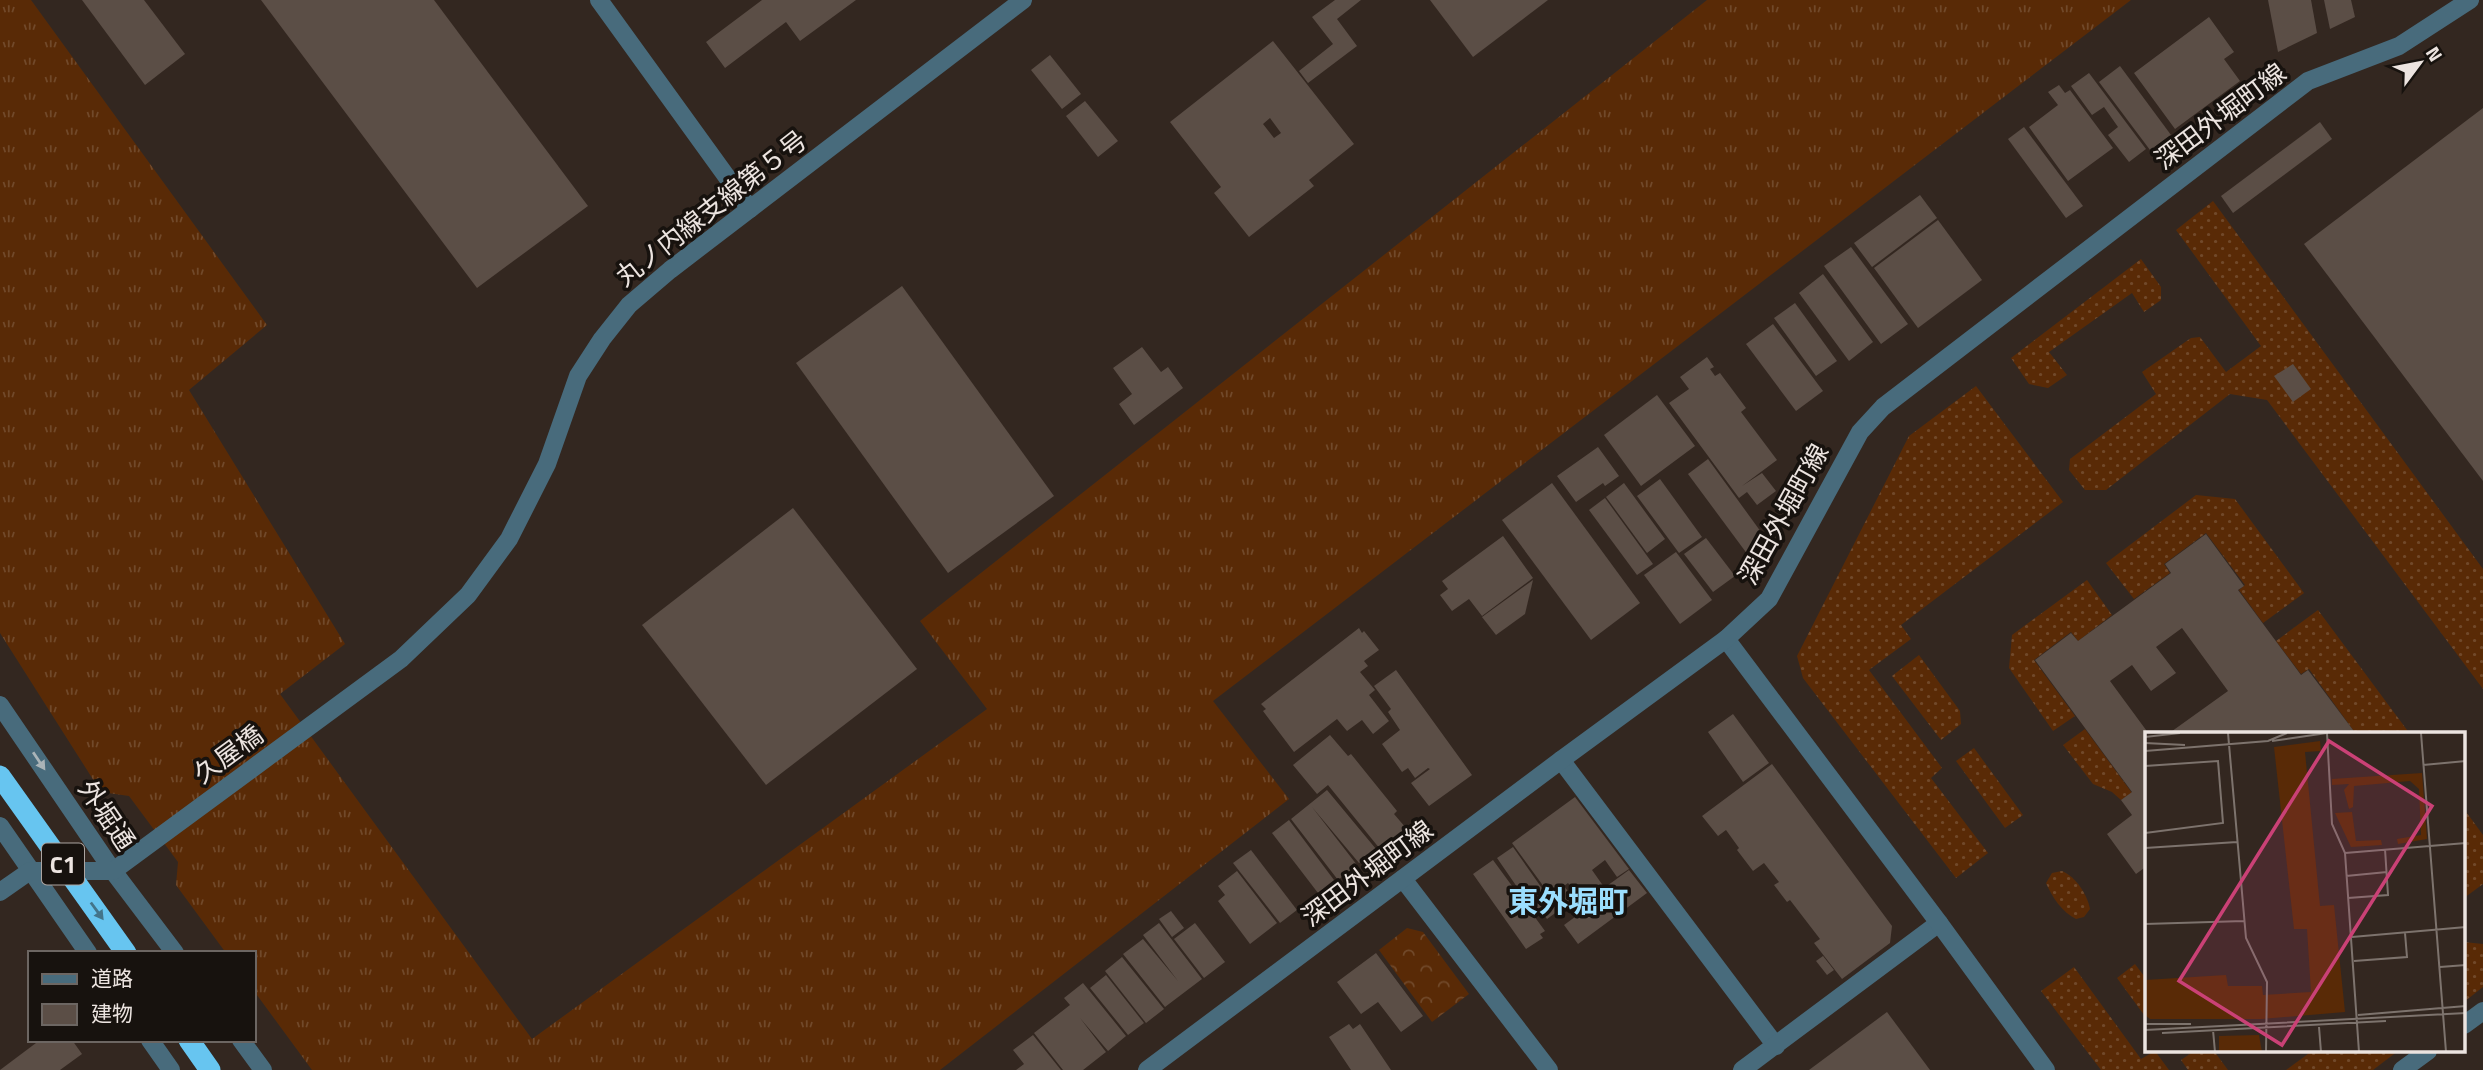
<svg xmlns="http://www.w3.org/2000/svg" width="2483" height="1070" font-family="'Titillium Web','Noto Sans JP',sans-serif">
<defs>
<pattern id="grass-tufts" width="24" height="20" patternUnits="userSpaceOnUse" patternTransform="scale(1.75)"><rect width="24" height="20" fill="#592a06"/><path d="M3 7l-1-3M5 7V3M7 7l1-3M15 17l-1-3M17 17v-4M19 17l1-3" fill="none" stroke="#71492a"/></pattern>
<pattern id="park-crowns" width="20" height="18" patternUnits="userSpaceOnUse" patternTransform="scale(1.75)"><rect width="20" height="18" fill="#592a06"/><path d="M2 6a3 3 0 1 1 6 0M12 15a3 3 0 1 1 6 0" fill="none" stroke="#71492a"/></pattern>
<pattern id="garden-dots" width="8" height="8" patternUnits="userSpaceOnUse" patternTransform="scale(1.75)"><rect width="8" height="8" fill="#592a06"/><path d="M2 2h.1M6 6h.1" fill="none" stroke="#71492a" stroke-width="1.8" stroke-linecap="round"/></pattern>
</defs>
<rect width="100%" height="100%" fill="#332720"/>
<path fill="url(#grass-tufts)" d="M0 0H31L267 325 189 390 345 644 280 694 532 1039 987 709 920 621 1707 0H2131L1213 701 1289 799 940 1070H312L254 991V953H226L176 885 178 862 129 796 101 792 0 633Z"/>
<path fill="url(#park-crowns)" d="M1407 928 1423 932 1469 994 1432 1022 1379 950Z"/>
<g fill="url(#garden-dots)">
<path d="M2213 201 2483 569V689L2267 400 2230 394 2106 490H2085L2069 470 2070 459 2156 394 2142 372 2191 338 2200 337 2226 372 2261 346 2176 230Z"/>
<path d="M2141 259 2161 287V300L2144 312 2132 293 2049 352 2067 375 2048 388 2029 384 2011 358Z"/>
<path d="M1976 386 2063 502 1901 625 1911 639 1869 670 1942 768 1931 778 1988 853 1956 878 1803 678 1797 656 1909 436Z"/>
<path d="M2196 495 2235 499 2304 593 2263 623 2239 590 2245 585 2206 533 2164 564 2170 573 2134 599 2106 563Z"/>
<path d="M2087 580 2112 615 2078 641 2071 632 2034 660 2075 716 2053 731 2009 668 2012 635Z"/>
<path d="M2318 610 2410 734H2356L2309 669 2301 674 2276 641Z"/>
<path d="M1919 655 1960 711 1961 724 1941 740 1892 676Z"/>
<path d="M2085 729 2132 793 2121 800 2112 792 2093 784 2063 745Z"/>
<path d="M1974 748 2023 815 2005 828 1956 761Z"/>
<path d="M2464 809 2483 835V884L2464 898Z"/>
<path d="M2062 871C2076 877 2087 894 2090 909L2084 917 2076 919C2062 912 2052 897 2046 883L2052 873Z"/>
<path d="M2464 942 2483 944V987L2464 1002Z"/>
<path d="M2135 964 2147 980V1019L2117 978Z"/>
<path d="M2074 967 2141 1059 2155 1051 2169 1070H2101L2041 991Z"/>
<path d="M2194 1051H2214L2228 1070H2188L2181 1060Z"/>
<path d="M2312 1051H2398L2373 1070H2286Z"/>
</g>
<g fill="#5b4e46" fill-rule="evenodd">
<path d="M82 0H144L185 54 145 85Z"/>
<path d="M261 0H434L588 206 477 288Z"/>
<path d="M762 0H856L800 41 786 22 725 68 706 42Z"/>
<path d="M1335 0H1361L1337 19 1357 46 1308 83 1299 71 1333 44 1312 17Z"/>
<path d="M1430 0H1548L1473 57Z"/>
<path d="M2268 0H2311L2317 33 2278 52Z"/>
<path d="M2324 0H2351L2355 17 2330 29Z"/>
<path d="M2209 17 2234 52 2224 59 2240 81 2175 129 2134 73Z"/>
<path d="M1273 41 1354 144 1309 180 1314 186 1249 237 1214 193 1221 187 1170 122ZM1270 118 1281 133 1274 138 1263 124Z"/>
<path d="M1050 55 1081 94 1062 109 1031 70Z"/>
<path d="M2120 66 2171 135 2150 150 2099 82Z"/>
<path d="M2089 73 2146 149 2129 162 2108 135 2118 127 2104 107 2092 115 2071 86Z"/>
<path d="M2059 85 2065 93 2070 90 2113 148 2068 181 2029 127 2058 105 2048 92Z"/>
<path d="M1085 101 1118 141 1098 157 1066 116Z"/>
<path d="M2483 108V481L2304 244Z"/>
<path d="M2320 122 2332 139 2233 213 2221 196Z"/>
<path d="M2024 127 2083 206 2066 218 2008 139Z"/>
<path d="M1920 195 1937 218 1872 267 1854 243Z"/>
<path d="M1938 220 1982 280 1918 328 1874 268Z"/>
<path d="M1851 247 1908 324 1881 344 1824 266Z"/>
<path d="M1823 274 1873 342 1849 361 1799 293Z"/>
<path d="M902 286 1054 496 948 573 796 363Z"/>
<path d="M1795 303 1837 361 1816 376 1774 318Z"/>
<path d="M1773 324 1823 391 1796 411 1746 344Z"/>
<path d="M1142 347 1161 372 1168 367 1183 388 1134 425 1119 404 1132 394 1113 368Z"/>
<path d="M1707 357 1714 367 1710 369 1715 376 1720 373 1746 408 1741 412 1777 460 1742 486 1762 473 1776 491 1757 505 1747 492 1739 498 1669 403 1689 389 1680 377Z"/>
<path d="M2293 364 2311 389 2293 402 2274 376Z"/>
<path d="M1657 395 1695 446 1641 486 1604 435Z"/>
<path d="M1598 447 1619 476 1605 486 1603 483 1576 502 1557 476Z"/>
<path d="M1708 459 1761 532 1748 555 1688 474Z"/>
<path d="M1660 479 1702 537 1679 553 1637 496Z"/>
<path d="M1552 483 1640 603 1591 640 1502 520Z"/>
<path d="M1624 483 1665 539 1647 553 1606 497Z"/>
<path d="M1605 498 1653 564 1637 575 1589 510Z"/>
<path d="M793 508 917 669 766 785 642 625Z"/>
<path d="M2206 534 2244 586 2238 590 2301 675 2308 670 2356 734H2168L2228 691 2182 628 2156 647 2176 673 2151 691 2132 665 2110 681 2149 734 2147 866 2136 874 2107 834 2132 815 2121 800 2132 792 2035 660 2071 633 2078 641 2171 573 2165 564Z"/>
<path d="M1503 536 1533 578 1482 616 1469 599 1452 611 1440 595 1448 589 1442 581Z"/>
<path d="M1706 538 1735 576 1713 592 1684 554Z"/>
<path d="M1676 552 1712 600 1680 624 1644 575Z"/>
<path d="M1533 580 1525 614 1496 635 1482 617Z"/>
<path d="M1359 628 1362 633 1364 631 1379 650 1364 661 1368 666 1360 672 1375 690 1369 695 1389 721 1373 734 1362 720 1347 731 1337 719 1294 752 1263 711 1266 709 1261 704Z"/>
<path d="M1396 670 1472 775 1429 806 1411 783 1430 769 1428 768 1415 778 1408 768 1402 772 1382 744 1400 730 1388 712 1391 709 1374 686Z"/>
<path d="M1733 714 1769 763 1743 782 1708 732Z"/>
<path d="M1330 735 1348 756 1351 754 1397 811 1394 814 1406 828 1380 849 1328 785 1317 794 1293 765Z"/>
<path d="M1772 764 1892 926 1890 943 1842 979 1814 943 1820 939 1790 900 1787 902 1774 885 1779 882 1764 863 1753 871 1737 850 1739 848 1726 830 1718 836 1702 816Z"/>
<path d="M1327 790 1376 849 1359 863 1312 807 1357 865 1338 880 1291 819Z"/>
<path d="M1575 797 1629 869 1617 877 1605 860 1592 870 1604 887 1586 901 1629 870 1647 893 1578 944 1564 925 1579 914 1576 909 1584 904 1568 883 1564 886 1574 899 1563 907 1555 896 1552 898 1512 843Z"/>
<path d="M1289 820 1334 880 1318 893 1272 833Z"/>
<path d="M1513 847 1558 911 1547 919 1540 909 1535 913 1497 858Z"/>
<path d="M1251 850 1297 910 1280 923 1233 863Z"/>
<path d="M1493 860 1545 931 1540 934 1543 938 1526 949 1473 874Z"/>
<path d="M1237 871 1277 923 1250 944 1218 901 1225 895 1218 886Z"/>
<path d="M1171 911 1184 928 1172 937 1159 919Z"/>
<path d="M1159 923 1202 979 1165 1007 1123 954 1143 939 1178 981 1143 935Z"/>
<path d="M1195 923 1225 962 1204 978 1174 939Z"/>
<path d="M1376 953 1423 1016 1401 1032 1378 1002 1361 1014 1337 982Z"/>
<path d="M1823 956 1834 970 1827 975 1816 961Z"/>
<path d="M1122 957 1164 1009 1146 1023 1105 971Z"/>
<path d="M1106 975 1144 1023 1128 1035 1090 988Z"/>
<path d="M1083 983 1126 1036 1108 1051 1080 1018 1106 1052 1083 1070H1063L1034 1033 1070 1005 1064 998Z"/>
<path d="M1887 1012 1930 1070H1809Z"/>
<path d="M1349 1024 1353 1029 1360 1024 1391 1070H1351L1329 1037Z"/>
<path d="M1033 1035 1061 1070H1016L1024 1064 1013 1050Z"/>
<path d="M40 1040H72L82 1054 60 1070H0Z"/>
</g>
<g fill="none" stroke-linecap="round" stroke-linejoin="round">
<path stroke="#486b7c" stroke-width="18" d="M599 0 750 209"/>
<g stroke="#486b7c" stroke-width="18">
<path d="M1561 760 1776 1046"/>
<path d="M1403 879 1549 1070"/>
<path d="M2464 1025 2483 1011"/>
<path d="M1742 1070 1939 923"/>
<path d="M2402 1070 2428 1051"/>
</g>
<g stroke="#486b7c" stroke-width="18">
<path d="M1726 639 1939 923 2046 1070"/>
<path d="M0 705 113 871 175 953"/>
<path d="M0 826 88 953"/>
<path d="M0 892 30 871H113L401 659 468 595 509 539 547 464 578 376 602 339 629 305 670 270 1023 0"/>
<path d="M150 1040 171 1070"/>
<path d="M241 1040 263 1070"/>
<path d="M1147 1070 1561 760 1726 639 1769 599 1860 432 1883 407 2308 81 2399 46 2470 0"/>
</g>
<g stroke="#67c5f0" stroke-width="21">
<path d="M0 776 126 953"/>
<path d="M189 1040 210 1070"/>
</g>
</g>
<defs><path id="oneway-solid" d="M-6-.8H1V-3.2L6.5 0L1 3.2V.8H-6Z" transform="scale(1.75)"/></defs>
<use fill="#aab4b8" href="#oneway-solid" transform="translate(39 761) rotate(56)"/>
<use fill="#43748a" href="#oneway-solid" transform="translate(97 911) rotate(54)"/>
<g text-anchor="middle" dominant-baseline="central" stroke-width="7" stroke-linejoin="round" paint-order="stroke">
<rect fill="#17120e" stroke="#aca5a1" stroke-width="2" x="42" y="843.5" width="42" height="41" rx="5"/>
<g font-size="24" font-weight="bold" fill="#ece4e0">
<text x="63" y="864">C1</text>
</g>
<g font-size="26" fill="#ece4e0" stroke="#17120e">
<text transform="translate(2220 116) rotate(-37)">深田外堀町線</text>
<text transform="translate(711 208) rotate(-38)">丸ノ内線支線第５号</text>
<text transform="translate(1783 514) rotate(-61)">深田外堀町線</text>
<text transform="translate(228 754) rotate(-36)">久屋橋</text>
<text transform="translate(107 815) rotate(56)">外堀通</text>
<text transform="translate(1367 873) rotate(-37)">深田外堀町線</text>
</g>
<g font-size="30" font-weight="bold" fill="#9bdefe" stroke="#17120e">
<text x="1568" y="901">東外堀町</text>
</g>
</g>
<g transform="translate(2145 732)">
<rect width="320" height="320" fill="#332720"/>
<path d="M175 9 176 19 160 20 175 174 189 173 200 280 116 287H5L0 283V248L81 243 83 254H117L118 263 166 260 162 197H149L129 15Z" fill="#592a06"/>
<path d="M114 303 117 320H74V304Z" fill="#592a06"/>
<path d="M277 41 282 107 253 112 252 107 276 103 274 57 265 49 209 54 208 75 204 77 199 58 204 52 187 53V47ZM207 80 211 109 236 108 237 113 206 115 190 81Z" fill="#592a06"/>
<path fill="none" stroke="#7d736d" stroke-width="2" d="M83 1 101 206 122 250 121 320M182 1 187 92 200 121 214 320M276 1 301 320M0 5 35 1M127 9 182 1M0 11 40 13M0 19 123 9 142 1M278 33 321 29M0 34 73 29 78 91 0 101M0 116 92 110M200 121 321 111M201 144 242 140M203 166 243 163 240 117M0 192 99 189M207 205 321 195M209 229 262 225 260 201M295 235 321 233M213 283 321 274M0 292H46M174 295 176 320M0 298 321 281M68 298 70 320M17 301 241 289"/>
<path fill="#ca4176" fill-opacity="0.15" stroke="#ca4176" stroke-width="3.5" d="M184 9 287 74 137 313 34 249Z"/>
<rect width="320" height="320" fill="none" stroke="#ece4e0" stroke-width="3.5"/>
</g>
<rect x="28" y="951" width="228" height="91" fill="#17120e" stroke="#6c6662" stroke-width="2"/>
<rect x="42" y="974" width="35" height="10" fill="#486b7c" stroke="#6c6662" stroke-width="2"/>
<text x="91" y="986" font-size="21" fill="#ece4e0">道路</text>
<rect x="42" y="1004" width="35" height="21" fill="#5b4e46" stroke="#6c6662" stroke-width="2"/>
<text x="91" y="1021" font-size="21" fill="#ece4e0">建物</text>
<g transform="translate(2420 63) rotate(58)" stroke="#17120e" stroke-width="5" paint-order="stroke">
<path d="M0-5L12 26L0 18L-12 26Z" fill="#ece4e0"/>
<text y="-10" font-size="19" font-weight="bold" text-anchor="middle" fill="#ece4e0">N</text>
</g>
</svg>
